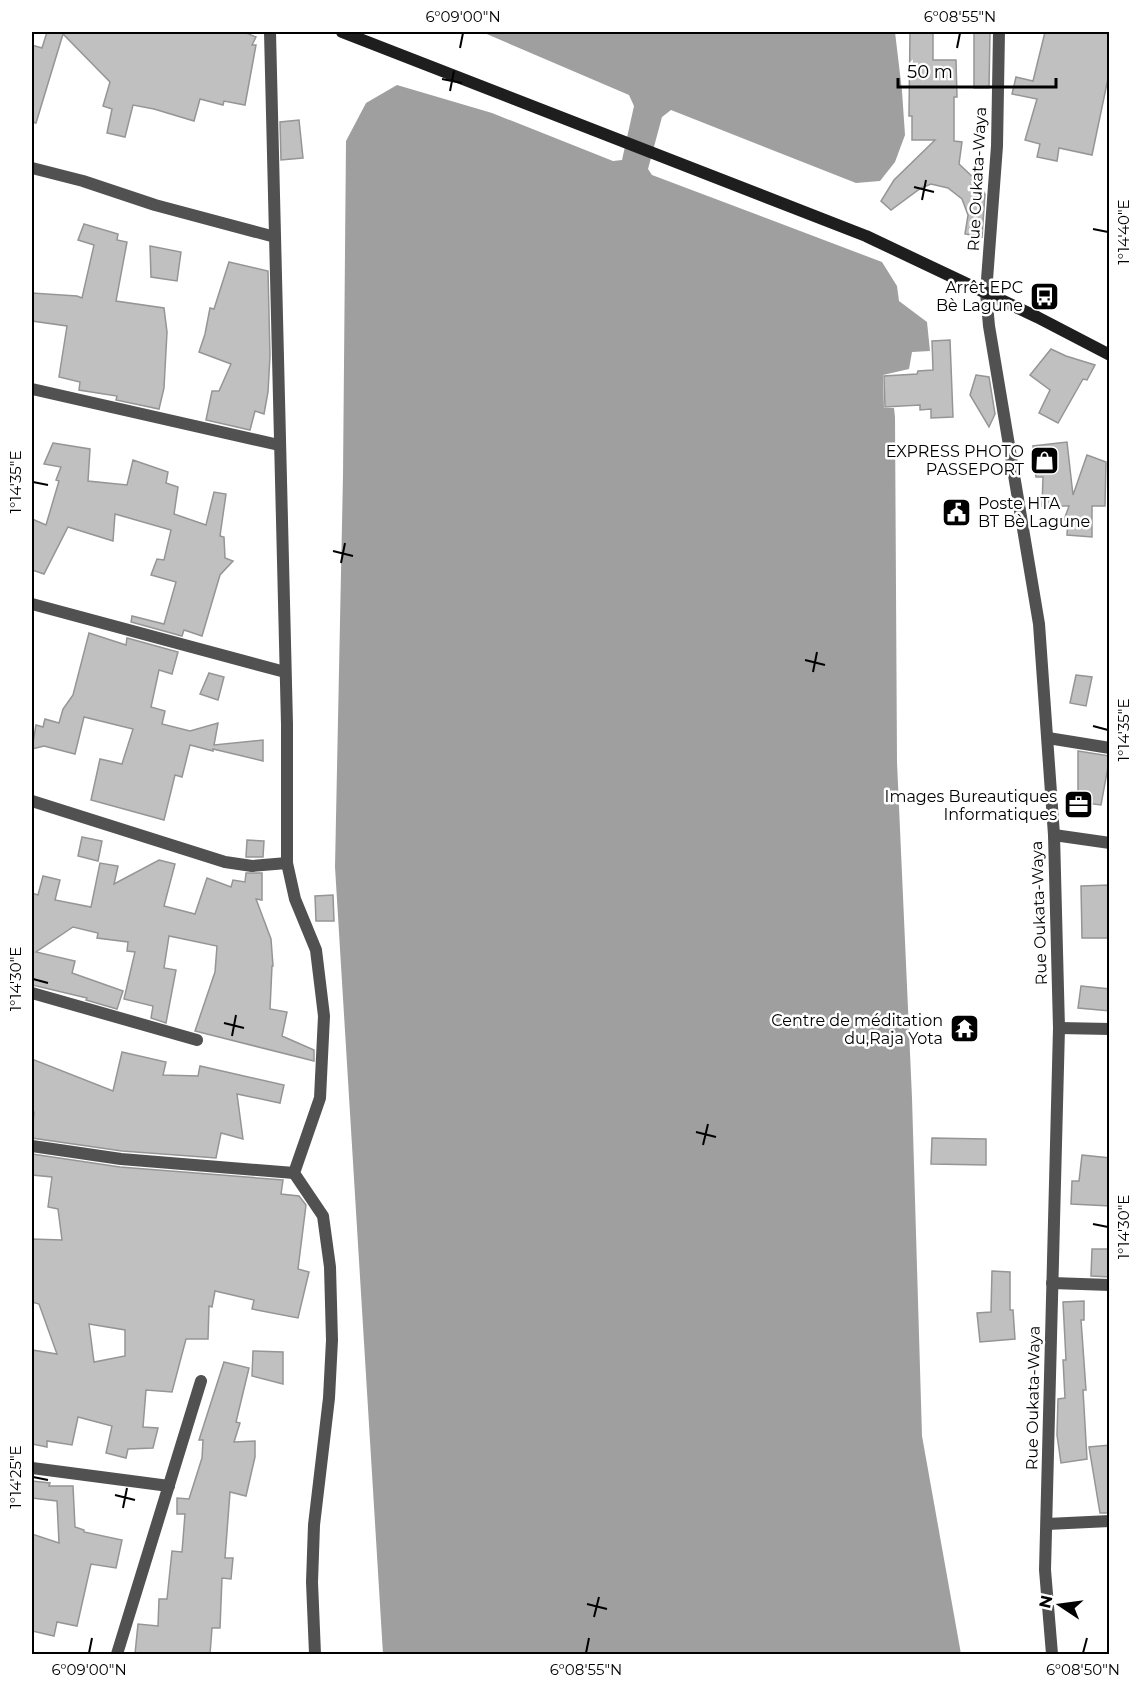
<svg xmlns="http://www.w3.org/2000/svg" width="1141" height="1686" font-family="Montserrat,sans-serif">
<rect width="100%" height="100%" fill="#fff"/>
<path fill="#9f9f9f" d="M482 32H895L902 91 905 135 895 162 880 181 856 183 671 110 662 117 648 169 652 175 882 262 897 286 899 301 927 322 930 351 912 352 909 369 883 375 884 408H894L895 417 897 762 912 1098 922 1436 961 1654H383L335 867 343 475 346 141 366 103 397 85 492 113 613 161 622 160 634 106 629 95Z"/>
<g fill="#c0c0c0" stroke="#959595" stroke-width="1.5" fill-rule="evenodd">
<path d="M47 32H244L256 37 252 45H256L245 105 224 101 223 105 200 99 194 121 154 109 133 105 125 137 107 133 112 109 103 106 110 82 63 34 36 123 32 122V45L42 48Z"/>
<path d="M910 32H933V60H956L957 97H954V141L962 142 959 164 977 181 985 194 982 237 965 234 968 215 962 199 948 188 931 184 921 188 891 210 881 201 894 180 935 140H912V116H909Z"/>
<path d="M974 32H990L989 88H974Z"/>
<path d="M1045 32H1110V69L1092 155 1059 148 1057 161 1037 157 1040 144 1025 140 1037 99 1012 94 1016 77 1033 81Z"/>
<path d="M299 120 303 158 281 160 280 122Z"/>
<path d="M84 224 118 234 117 240 127 242 116 301 164 308 167 332 164 388 159 409 116 400 117 396 79 390 80 382 59 377 67 326 32 321V293L77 296 82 298 94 245 78 240Z"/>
<path d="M150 246 181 252 177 281 151 277Z"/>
<path d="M229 262 268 271 270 356 268 392 264 414 255 411 250 430 206 420 212 391H219L231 364 199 352 205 334 210 308 214 309Z"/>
<path d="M950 340 953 417 931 418V409L920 410V405L885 407 884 376 917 374 918 371 933 370 932 341Z"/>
<path d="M1051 349 1066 356 1095 365 1087 380 1083 379 1058 423 1039 413 1050 390 1030 375Z"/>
<path d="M976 375 989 377 995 414 989 427 970 395Z"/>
<path d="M1067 442 1073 495 1087 455 1106 462 1105 506H1092V537L1067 535 1068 520H1064L1069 506H1042L1043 477H1036L1033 446Z"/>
<path d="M53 443 90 449 88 481 127 485 133 460 168 472 166 483 178 487 174 514 206 525 214 492 226 494 220 536 224 537 225 558 233 561 220 575 202 636 184 630 182 636 131 622 132 616 164 624 176 582 151 575 157 559 164 560 171 530 115 514 113 541 68 527 44 574 32 570V519L46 525 59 481 56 480 61 467 44 464Z"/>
<path d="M89 633 126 645 127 638 178 652 172 674 159 670 151 707 165 711 162 724 190 731 218 723 214 745 263 740V761L213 749V751L190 745 182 777 175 775 164 820 91 800 100 759 122 764 133 729 84 717 75 754 44 746 32 749 36 725 43 727 45 719 59 723 63 709 73 695Z"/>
<path d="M209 673 224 677 218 700 200 694Z"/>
<path d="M1076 675 1092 677 1086 706 1070 703Z"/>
<path d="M1078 751 1110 756 1101 805 1078 802Z"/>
<path d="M82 837 102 841 98 861 78 856Z"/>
<path d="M247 840 264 841 263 857H246Z"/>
<path d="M159 860 175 864 164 906 195 914 207 878 231 887 233 880 245 882 246 873H262V900L256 899 271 939 273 966H272L270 1009 287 1012 282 1036 314 1050V1061L195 1031 215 972 217 946 169 936 164 968 176 970 166 1023 151 1018 153 1006 124 999 135 952 127 951 128 942 97 938 98 933 73 927 36 952 75 961 72 973 123 991 117 1009 86 1000 87 998 32 985V893L38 895 43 876 60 880 55 900 91 907 100 863 118 866 114 884Z"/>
<path d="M1110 885V938H1082L1081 886Z"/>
<path d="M333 895 334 921H316L315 896Z"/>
<path d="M1081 986 1110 989V1011L1078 1008Z"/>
<path d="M122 1052 166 1062 163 1075 198 1076 200 1066 284 1085 280 1103 237 1094 243 1139 221 1133 216 1158 122 1151 32 1138 34 1112 32 1111V1059L113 1091Z"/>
<path d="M932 1138 986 1139V1165L931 1164Z"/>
<path d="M32 1154 120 1167 283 1180 281 1194 299 1196 306 1205 298 1269 309 1272 298 1318 252 1309 254 1300 215 1291 212 1307 209 1306 208 1339H186L172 1392 146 1390 143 1427 158 1428 153 1448 128 1449 126 1458 106 1453 112 1426 78 1417 72 1445 47 1441V1447L32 1444V1350L57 1354 39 1304 32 1302V1239L62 1240 58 1209 48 1207 52 1177 32 1175ZM89 1324 125 1330V1356L94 1362Z"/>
<path d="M1082 1155 1110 1158V1206L1071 1204 1072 1181H1079Z"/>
<path d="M1092 1249H1110V1277L1091 1276Z"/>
<path d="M992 1271 1010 1272V1310H1013L1015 1339 980 1342 977 1313 991 1312Z"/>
<path d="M1084 1301V1320H1081L1086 1390H1083L1087 1459 1061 1463 1057 1435 1058 1399 1065 1398 1063 1360H1066L1063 1302Z"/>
<path d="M253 1351 283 1352V1384L252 1376Z"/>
<path d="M224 1362 249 1368 236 1422 240 1423 234 1442 255 1441V1457L246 1496 230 1492 225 1558H233L231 1579 222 1578 220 1628H212L210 1654H135L138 1624 158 1626 159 1599H167L172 1551 182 1552 185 1514H177V1498L189 1499 202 1458 203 1440H199Z"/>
<path d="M1110 1445V1513H1100L1089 1447Z"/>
<path d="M32 1481 50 1483 49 1486H73L75 1527 84 1530V1532L122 1540 116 1568 91 1564 77 1626 57 1622 54 1636 32 1631V1534L59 1543 57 1501 32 1498Z"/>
</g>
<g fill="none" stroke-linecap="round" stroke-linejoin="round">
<g stroke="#515151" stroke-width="12">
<path d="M270 32 287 724V863L295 899 316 950 324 1016 320 1098 294 1173 323 1216 330 1267 332 1340 329 1398 314 1525 312 1582 315 1654"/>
<path d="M999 32 997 146 986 293 989 326 1039 624 1054 835 1059 1028 1045 1570 1052 1654"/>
<path d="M32 168 83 181 155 205 275 237"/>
<path d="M32 389 279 445"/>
<path d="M32 604 285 672"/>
<path d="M1048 738 1110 748"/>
<path d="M32 801 225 862 252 866 287 863"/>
<path d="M1054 835 1110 843"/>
<path d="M32 993 197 1040"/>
<path d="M1059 1028 1110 1029"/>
<path d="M32 1146 121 1159 294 1173"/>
<path d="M1052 1283 1110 1285"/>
<path d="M32 1468 169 1486"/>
<path d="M1047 1524 1110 1521"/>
<path d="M117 1654 201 1381"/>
</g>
<path stroke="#1e1e1e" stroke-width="12" d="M342 32 866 236 1037 317 1110 355"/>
</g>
<path fill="none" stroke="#000" stroke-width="2" d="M460 48 463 33M957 48 960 33M442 79 462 83M450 91 454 71M914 187 934 192M922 200 926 180M1093 229 1108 232M33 482 48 485M333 551 353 556M341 563 345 543M805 660 825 665M813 672 817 652M1093 726 1108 730M33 979 48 983M224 1023 244 1028M232 1036 236 1015M696 1132 716 1137M703 1145 708 1124M1093 1224 1108 1227M33 1477 48 1480M115 1495 135 1500M123 1508 127 1488M587 1604 607 1609M594 1617 599 1597M89 1653 92 1638M586 1653 589 1638M1083 1653 1087 1638"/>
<defs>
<symbol id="bus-square" viewBox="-11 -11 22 22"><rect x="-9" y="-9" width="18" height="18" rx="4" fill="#000" stroke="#fff"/><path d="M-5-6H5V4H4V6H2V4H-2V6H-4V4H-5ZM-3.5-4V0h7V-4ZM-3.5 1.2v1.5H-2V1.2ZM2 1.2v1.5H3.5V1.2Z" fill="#fff"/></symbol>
<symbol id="shop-square" viewBox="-11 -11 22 22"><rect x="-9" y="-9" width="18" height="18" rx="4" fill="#000" stroke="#fff"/><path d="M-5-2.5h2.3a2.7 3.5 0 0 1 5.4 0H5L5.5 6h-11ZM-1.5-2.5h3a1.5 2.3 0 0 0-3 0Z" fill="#fff"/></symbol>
<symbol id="civic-square" viewBox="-11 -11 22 22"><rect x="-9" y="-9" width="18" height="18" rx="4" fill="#000" stroke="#fff"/><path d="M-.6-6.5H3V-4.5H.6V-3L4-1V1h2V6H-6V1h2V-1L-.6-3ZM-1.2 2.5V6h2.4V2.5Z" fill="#fff"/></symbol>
<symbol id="office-square" viewBox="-11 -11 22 22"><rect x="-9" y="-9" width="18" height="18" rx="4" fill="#000" stroke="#fff"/><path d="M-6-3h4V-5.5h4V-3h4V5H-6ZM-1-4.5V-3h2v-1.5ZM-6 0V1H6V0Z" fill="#fff"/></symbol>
<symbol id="temple-square" viewBox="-11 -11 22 22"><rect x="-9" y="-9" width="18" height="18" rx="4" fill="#000" stroke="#fff"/><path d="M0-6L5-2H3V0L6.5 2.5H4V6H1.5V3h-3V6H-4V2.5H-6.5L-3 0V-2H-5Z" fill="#fff"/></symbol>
</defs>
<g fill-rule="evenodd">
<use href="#bus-square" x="1028" y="280" width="33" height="33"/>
<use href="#shop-square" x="1028" y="444" width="33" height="33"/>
<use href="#civic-square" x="940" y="496" width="33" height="33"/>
<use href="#office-square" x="1062" y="788" width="33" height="33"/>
<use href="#temple-square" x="948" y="1012" width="33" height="33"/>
</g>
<g text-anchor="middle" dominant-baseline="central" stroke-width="5" stroke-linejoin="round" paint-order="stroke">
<g font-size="16" fill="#000" stroke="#fff">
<text transform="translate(977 179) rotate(-87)">Rue Oukata-Waya</text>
<text transform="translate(1039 913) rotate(-92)">Rue Oukata-Waya</text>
<text transform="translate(1033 1398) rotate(-89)">Rue Oukata-Waya</text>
</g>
<g font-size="16" fill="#000" stroke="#fff" text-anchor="end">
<text x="1023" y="287">Arrêt EPC<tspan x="1023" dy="18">Bè Lagune</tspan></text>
<text x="1024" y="451">EXPRESS PHOTO<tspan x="1024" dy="18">PASSEPORT</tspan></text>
<text x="978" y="503" text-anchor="start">Poste HTA<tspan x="978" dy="18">BT Bè Lagune</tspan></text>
<text x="1057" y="796">Images Bureautiques<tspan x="1057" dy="18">Informatiques</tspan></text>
<text x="943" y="1020">Centre de méditation<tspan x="943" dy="18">du,Raja Yota</tspan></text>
</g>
</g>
<rect width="1141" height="1686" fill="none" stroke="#ffffff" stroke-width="66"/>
<g transform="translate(1060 1605) rotate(283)" stroke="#ffffff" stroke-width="4.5" paint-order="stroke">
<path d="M0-4.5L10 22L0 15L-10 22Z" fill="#000000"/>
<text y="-9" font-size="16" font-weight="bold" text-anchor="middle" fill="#000000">N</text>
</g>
<path d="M898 78v9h158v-9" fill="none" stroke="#000000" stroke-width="3"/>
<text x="907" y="78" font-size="18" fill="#000000" stroke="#ffffff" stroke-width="4.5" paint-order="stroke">50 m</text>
<rect x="33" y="33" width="1075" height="1620" fill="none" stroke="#000" stroke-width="2"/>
<g font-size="15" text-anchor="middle" fill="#000">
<text x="463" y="22">6°09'00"N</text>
<text x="960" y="22">6°08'55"N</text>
<text transform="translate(1124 232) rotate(-90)" y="5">1°14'40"E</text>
<text transform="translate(16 482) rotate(-90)" y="5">1°14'35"E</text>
<text transform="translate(1124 730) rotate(-90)" y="5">1°14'35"E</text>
<text transform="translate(16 979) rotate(-90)" y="5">1°14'30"E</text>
<text transform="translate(1124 1227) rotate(-90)" y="5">1°14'30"E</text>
<text transform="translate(16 1477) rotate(-90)" y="5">1°14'25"E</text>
<text x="89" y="1675">6°09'00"N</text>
<text x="586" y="1675">6°08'55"N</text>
<text x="1083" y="1675">6°08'50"N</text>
</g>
</svg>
